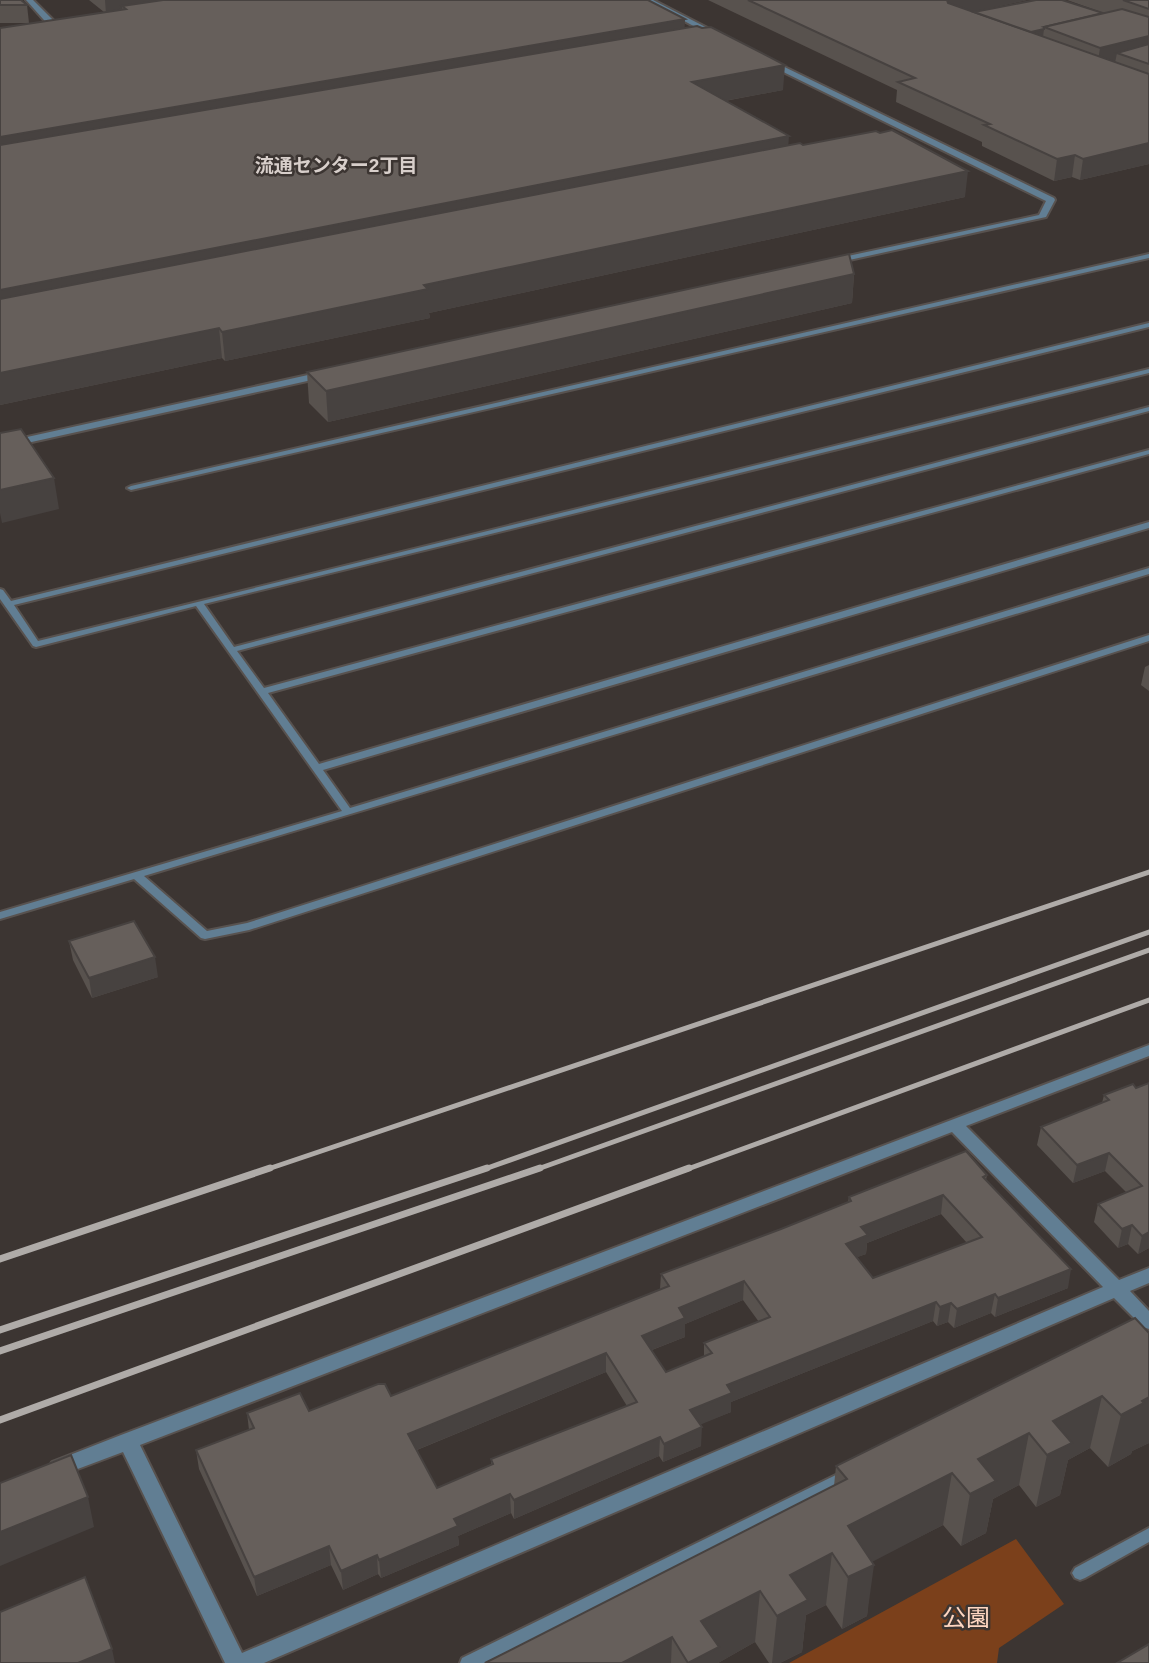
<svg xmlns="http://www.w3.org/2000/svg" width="1149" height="1663" font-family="Helvetica,'Noto Sans JP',sans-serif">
<rect width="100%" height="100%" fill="#3c3532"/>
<path fill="#7b401b" d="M1016 1539 1064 1604 999 1648 997 1663H789Z"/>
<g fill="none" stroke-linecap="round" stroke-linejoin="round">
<defs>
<g id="lane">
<path d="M1149 254V258L131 490 127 488 131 486Z"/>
<path d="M1149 323V327L14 605 38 641 1149 369V373L204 604 234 647 1149 407V411L237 651 264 688 1149 450V454L268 693 319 764 1149 522V528L323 770 350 808 1149 568V574L144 876 207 931 247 923 1149 635V641L249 930 205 939 201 938 134 879 0 919V912L342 811 196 606 36 647 33 646 0 599V589L3 590 11 601Z"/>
<path d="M846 1470 851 1472 853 1476 851 1480 484 1663H460L462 1658Z"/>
<path d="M1149 1528V1542L1085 1578 1080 1580 1075 1578 1072 1573 1075 1568Z"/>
</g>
<g id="street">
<path d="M26 0H33L58 25V29H52Z"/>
<path d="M645 0H653L723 36 716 38Z"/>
<path d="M768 59 1054 198 1055 200 1046 217 831 264 829 262 834 259 1039 215 1046 201 765 63 764 61Z"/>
<path d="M326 371 331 374 330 376 0 449V443Z"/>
<path d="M1149 1045V1056L966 1126 1119 1280 1149 1268V1283L1130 1291 1149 1311V1329L1143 1327 1114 1298 264 1663H225L123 1452 59 1476 52 1474 49 1468 52 1462 121 1435ZM952 1132 1103 1287 242 1653 140 1445Z"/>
</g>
</defs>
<use href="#lane" stroke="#58524f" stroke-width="4"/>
<use href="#street" stroke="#58524f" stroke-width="4"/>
<use href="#lane" fill="#617e93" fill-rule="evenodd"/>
<use href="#street" fill="#617e93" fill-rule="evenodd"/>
<g stroke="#afaba8" stroke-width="5">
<path d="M265 1170 1149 872"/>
<path d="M482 1170 1149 932"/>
<path d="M535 1170 1149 950"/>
<path d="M685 1170 1149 1000"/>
</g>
<g stroke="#afaba8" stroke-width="7">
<path d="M0 1259 270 1168"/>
<path d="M0 1330 487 1168"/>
<path d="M0 1351 540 1168"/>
<path d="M0 1420 689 1168"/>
</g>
</g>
<g fill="#58524e" fill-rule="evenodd">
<path d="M0 0 27 5 29 23H0Z"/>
<path d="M89 0H648L684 28 783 90 725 101 788 145H803L965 197 429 313 430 318 225 361 222 358 0 405V28L104 12Z"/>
<path d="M708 0H1027L973 12 1103 13H1104L1067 0H1149V164L1080 180 1072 177 1054 181 982 146V142L896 102 897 90Z"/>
<path d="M854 274 852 303 328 422 309 403 307 372Z"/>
<path d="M1149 665V691L1141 685 1145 667Z"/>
<path d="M69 941 158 977 92 998 73 960Z"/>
<path d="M1133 1084 1149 1248 1138 1254 1128 1244 1118 1248 1094 1222 1098 1204 1126 1192 1105 1171 1073 1183 1037 1145 1041 1127 1102 1103 1104 1095Z"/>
<path d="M987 1175 986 1180 1068 1288 995 1317 991 1313 954 1328 948 1322 937 1326 933 1321 731 1402V1412L700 1424 701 1446 663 1462 659 1456 514 1519 511 1513 458 1536 459 1545 381 1578 378 1574 343 1590 331 1565 257 1596 199 1469 196 1450 249 1430 247 1413 309 1411 391 1396 660 1289 661 1274 781 1229 848 1202 849 1197ZM941 1214 967 1243 873 1278 857 1257 866 1254 867 1243ZM743 1300 759 1322 704 1343V1357L666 1372 652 1350 685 1337V1324ZM606 1372 627 1406 491 1459V1465L437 1488 417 1450Z"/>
<path d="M1149 1333V1443L1132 1451 1131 1454 1108 1467 1090 1448 1068 1460 1060 1495 1036 1507 1019 1485 993 1499 986 1533 961 1546 943 1525 872 1561 867 1616 842 1629 826 1605 806 1615 802 1652 780 1663H769L755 1642 718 1663H485L834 1486 836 1466Z"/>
</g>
<g fill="#474240">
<path d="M105 0H267L126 9 122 6 123 21 106 14Z"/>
<path d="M946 0H1027L945 18Z"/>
<path d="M685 19 684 43 0 163V137Z"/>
<path d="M1044 29 1043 37 1027 33Z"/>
<path d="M1149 36V54L1117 53 1115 63 1097 67 1100 48Z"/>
<path d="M785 65 783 90 691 107 692 82Z"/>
<path d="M789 136 787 162 0 319V290Z"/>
<path d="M1149 143V164L1080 180 1083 159Z"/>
<path d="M1075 155 1072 177 1054 181 1057 159Z"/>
<path d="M968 171 965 197 429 313 430 318 225 361 222 332 424 285Z"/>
<path d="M854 274 852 303 328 422 326 391Z"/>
<path d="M219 328 222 358 0 405V373Z"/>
<path d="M54 478 59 509 2 523 0 513V490Z"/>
<path d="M155 957 158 977 92 998 89 978Z"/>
<path d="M1109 1153 1105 1171 1073 1183 1077 1165Z"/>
<path d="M943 1195 941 1214 867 1243 866 1254 844 1262 846 1244 861 1227Z"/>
<path d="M1132 1225 1128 1244 1118 1248 1122 1229Z"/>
<path d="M1149 1232V1248L1138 1254 1142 1236Z"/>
<path d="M1071 1269 1068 1288 995 1317 998 1298Z"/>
<path d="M744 1281 743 1300 685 1324V1337L641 1354 642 1336 679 1308Z"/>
<path d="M995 1294 991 1313 954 1328 957 1309Z"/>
<path d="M936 1302 933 1321 731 1402V1412L690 1429V1410L727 1385Z"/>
<path d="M951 1303 948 1322 937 1326 940 1307Z"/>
<path d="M606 1353V1372L409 1453 408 1434Z"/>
<path d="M1102 1396 1090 1448 1068 1460 1060 1495 1036 1507 1047 1455 1053 1421Z"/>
<path d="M1149 1397V1443L1132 1451 1131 1454 1108 1467 1121 1415 1142 1401Z"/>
<path d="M702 1427 701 1446 663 1462 664 1444Z"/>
<path d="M1029 1433 1019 1485 993 1499 986 1533 961 1546 970 1494 978 1459Z"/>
<path d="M660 1437 659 1456 514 1519V1500Z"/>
<path d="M952 1473 943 1525 847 1575 848 1526Z"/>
<path d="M510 1494 511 1513 458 1536 459 1545 381 1578 379 1560 454 1519Z"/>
<path d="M88 1497 94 1527 0 1566V1532Z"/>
<path d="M329 1546 331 1565 257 1596 254 1577Z"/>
<path d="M832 1553 826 1605 806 1615 802 1652 780 1663H772L777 1616 790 1575Z"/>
<path d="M377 1555 378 1574 343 1590 341 1571Z"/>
<path d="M874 1565 867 1616 842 1629 848 1577Z"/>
<path d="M760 1591 755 1642 718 1663H688L701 1621Z"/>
<path d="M672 1637 671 1663H622Z"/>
<path d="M112 1649 115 1663H78Z"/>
</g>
<g fill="#665f5b" stroke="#474240" stroke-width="2" fill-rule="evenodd">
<path d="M0 0H21L27 5H0Z"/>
<path d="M163 0H648L685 19 0 137V28L126 9 122 6Z"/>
<path d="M748 0H947L948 3 1149 74V143L1083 159 1075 155 1057 159 984 125 990 124 898 82 915 78Z"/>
<path d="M1036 0H1062L1103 13 1044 27V29L1031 32 974 12Z"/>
<path d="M1123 0H1149V9Z"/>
<path d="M1122 9 1149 17V36L1100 48 1044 27Z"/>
<path d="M697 26 702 28 711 27 785 65 692 82 789 136 0 290V145Z"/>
<path d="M1149 44V64L1117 53Z"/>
<path d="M892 130 968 171 424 285 428 289 222 332 219 328 0 373V299L800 143 803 145 876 131 880 133Z"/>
<path d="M849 254 854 274 326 391 307 372Z"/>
<path d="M21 429 54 478 0 490V433Z"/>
<path d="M134 921 155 957 89 978 69 941Z"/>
<path d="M1149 1083V1232L1142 1236 1132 1225 1122 1229 1098 1204 1142 1186 1109 1153 1077 1165 1041 1127 1109 1100 1104 1095 1133 1084 1136 1088Z"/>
<path d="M966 1151 987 1175 983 1177 1071 1269 998 1298 995 1294 957 1309 951 1303 940 1307 936 1302 727 1385 732 1393 690 1410 702 1427 664 1444 660 1437 514 1500 510 1494 454 1519 458 1526 379 1560 377 1555 341 1571 329 1546 254 1577 196 1450 254 1428 247 1413 300 1393 309 1411 378 1384H385L391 1396 669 1286 661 1274 781 1229 851 1201 849 1197ZM943 1195 982 1237 873 1278 846 1244 868 1235 861 1227ZM744 1281 770 1317 704 1343 712 1353 666 1372 642 1336 685 1318 679 1308ZM606 1353 637 1402 491 1459 493 1464 437 1488 408 1434Z"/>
<path d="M1135 1318 1149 1333V1397L1142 1401 1144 1403 1121 1415 1102 1396 1053 1421 1072 1443 1047 1455 1029 1433 978 1459 996 1481 970 1494 952 1473 848 1526 874 1565 848 1577 832 1553 790 1575 808 1600 777 1616 760 1591 701 1621 719 1647 688 1663 672 1637 622 1663H485L847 1479 836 1466Z"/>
<path d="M71 1455 88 1497 0 1532V1483Z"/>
<path d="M85 1577 112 1649 78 1663H0V1612Z"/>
<path d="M1149 1644V1663H1117Z"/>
</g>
<g text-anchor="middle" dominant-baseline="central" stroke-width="5" stroke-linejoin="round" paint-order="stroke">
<g font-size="19" font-weight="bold" fill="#d8cfcb" stroke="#3c3532">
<text x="336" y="165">流通センター2丁目</text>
</g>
<g font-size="24" fill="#fed6c1" stroke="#3c3532">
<text x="966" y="1617">公園</text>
</g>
</g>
</svg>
